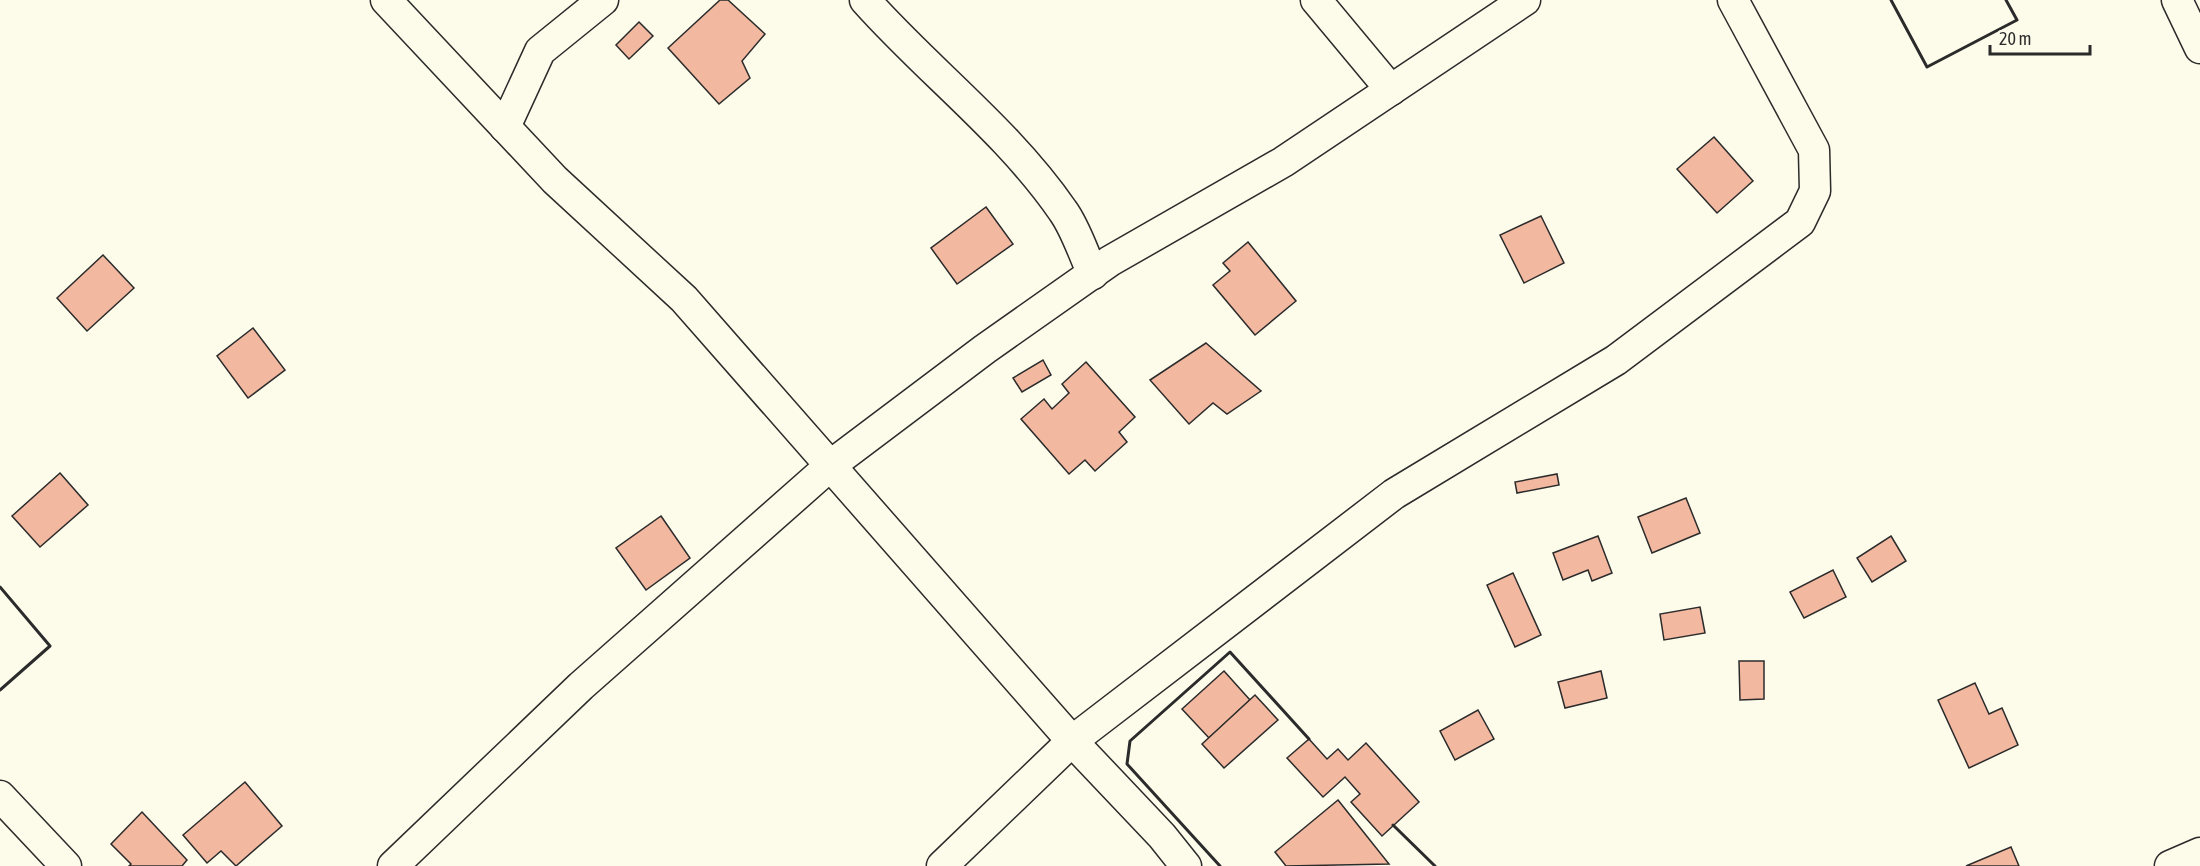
<svg xmlns="http://www.w3.org/2000/svg" width="2200" height="866" font-family="'Asap Condensed',sans-serif">
<rect width="100%" height="100%" fill="#fdfbea"/>
<g fill="#f2b8a0" stroke="#2b2b2b" stroke-width="1.5">
<path d="M720 0H728L765 34 742 61 750 78 719 104 668 48Z"/>
<path d="M639 22 653 36 629 59 616 45Z"/>
<path d="M1714 137 1753 181 1717 213 1677 169Z"/>
<path d="M986 207 1013 244 957 284 931 248Z"/>
<path d="M1541 216 1564 263 1524 283 1500 235Z"/>
<path d="M1248 242 1296 301 1255 335 1213 285 1230 271 1223 263Z"/>
<path d="M103 255 134 288 87 331 57 298Z"/>
<path d="M253 328 285 370 248 398 217 356Z"/>
<path d="M1206 343 1261 391 1227 414 1213 403 1189 424 1150 380Z"/>
<path d="M1043 360 1051 375 1022 392 1013 378Z"/>
<path d="M1086 362 1135 417 1119 432 1127 442 1095 471 1085 460 1069 474 1021 419 1044 399 1052 409 1069 393 1062 384Z"/>
<path d="M60 473 88 505 40 547 12 516Z"/>
<path d="M1557 474 1559 485 1517 493 1515 482Z"/>
<path d="M1686 498 1700 533 1652 553 1638 517Z"/>
<path d="M661 516 690 558 646 590 616 548Z"/>
<path d="M1598 536 1612 573 1592 581 1588 570 1563 580 1553 553Z"/>
<path d="M1891 536 1906 561 1872 582 1857 558Z"/>
<path d="M1833 570 1846 597 1804 618 1790 592Z"/>
<path d="M1513 573 1541 635 1515 647 1487 585Z"/>
<path d="M1700 607 1705 633 1664 640 1660 614Z"/>
<path d="M1739 661H1764V699L1740 700Z"/>
<path d="M1224 671 1250 700 1209 738 1182 709Z"/>
<path d="M1601 671 1607 698 1565 708 1558 682Z"/>
<path d="M1975 683 1989 714 2002 708 2018 745 1969 768 1938 700Z"/>
<path d="M1255 695 1278 720 1224 768 1202 744Z"/>
<path d="M1478 710 1494 739 1455 760 1440 731Z"/>
<path d="M1309 739 1327 759 1338 749 1348 760 1366 743 1419 802 1382 836 1351 802 1360 794 1345 777 1323 797 1287 758Z"/>
<path d="M245 782 282 826 236 866 221 851 207 863 183 835Z"/>
<path d="M1338 800 1389 864 1286 866 1275 852Z"/>
<path d="M142 812 187 860 182 866H129L131 864 111 844Z"/>
<path d="M2011 847 2019 866H1966Z"/>
</g>
<g fill="none" stroke-linecap="round" stroke-linejoin="round">
<defs>
<g id="street">
<path d="M386 0 555 180 684 299 1072 741 1162 836 1186 866"/>
<path d="M865 0C929 72 1008 131 1063 211 1076 229 1083 253 1093 274"/>
<path d="M1316 0 1391 90"/>
<path d="M2177 0 2200 48"/>
<path d="M505 127 540 51 603 0"/>
<path d="M0 796 66 866"/>
<path d="M393 866 581 686 831 465 985 349 1110 261 1283 162 1525 0"/>
<path d="M942 866 1072 741 1394 494 1616 360 1800 222 1815 191 1814 150 1733 0"/>
<path d="M2170 866 2200 853"/>
</g>
</defs>
<use href="#street" stroke="#2b2b2b" stroke-width="33"/>
<use href="#street" stroke="#fdfbea" stroke-width="30"/>
<g stroke="#2b2b2b" stroke-width="3">
<path d="M1891 0 1927 67 2017 20 2006 0"/>
<path d="M0 587 50 646 0 690"/>
<path d="M1393 825 1435 866"/>
<path d="M1220 866 1127 764 1130 741 1230 652 1309 739"/>
</g>
</g>
<path d="M1990 45v9h100v-9" fill="none" stroke="#2b2b2b" stroke-width="3"/>
<text x="1999" y="45" font-size="18" fill="#2b2b2b" stroke="#fdfbea" stroke-width="4.5" paint-order="stroke">20 m</text>
</svg>
